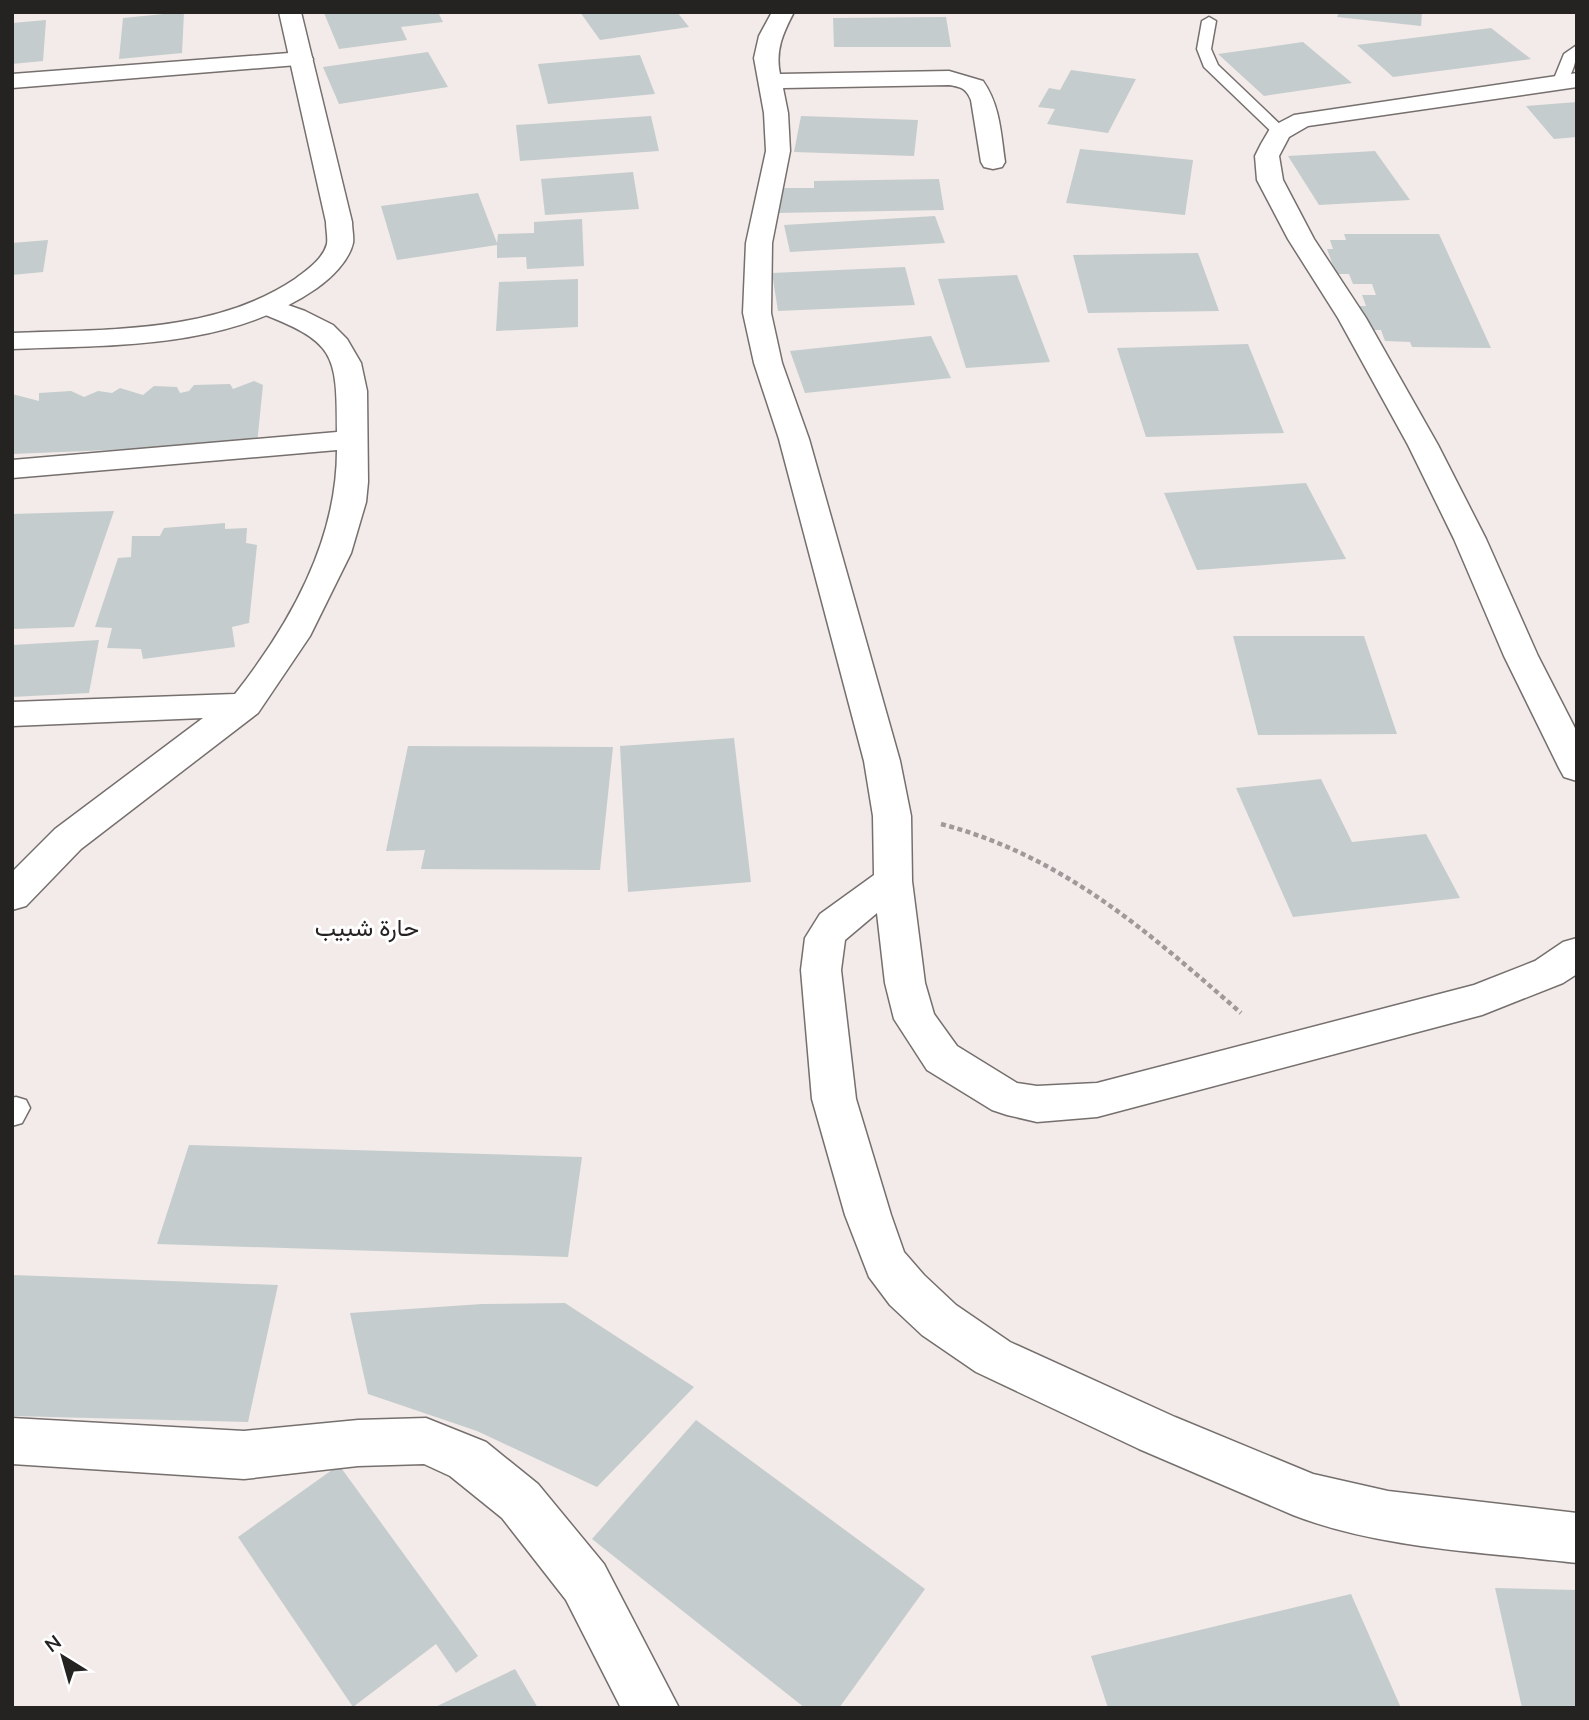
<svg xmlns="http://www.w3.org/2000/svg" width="1589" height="1720" font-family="Mulish,Vazirmatn,sans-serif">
<rect width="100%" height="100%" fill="#f2ebe9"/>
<g fill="#c5cccd">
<path d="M184 12 182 53 119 59 123 18Z"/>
<path d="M333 12H438L443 22 401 27 407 40 339 49 324 13Z"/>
<path d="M580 12H677L689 27 600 40Z"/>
<path d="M1339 12H1422L1421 26 1337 17Z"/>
<path d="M946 17 951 47H834L833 18Z"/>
<path d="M46 20 43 61 12 64V23Z"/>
<path d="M1491 28 1531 59 1393 77 1357 45Z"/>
<path d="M1303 42 1352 83 1264 96 1218 54Z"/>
<path d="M428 52 448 87 339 104 323 67Z"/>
<path d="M640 55 655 94 548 104 538 64Z"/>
<path d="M1071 70 1136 79 1108 133 1047 124 1055 109 1038 107 1049 88 1060 90Z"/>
<path d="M1577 102V137L1554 139 1526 106Z"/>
<path d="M651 116 659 151 520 161 516 125Z"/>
<path d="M801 116 918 120 914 156 794 152Z"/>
<path d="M1080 149 1193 160 1185 215 1066 203Z"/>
<path d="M1375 151 1410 200 1319 205 1288 156Z"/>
<path d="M633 172 639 209 545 215 541 179Z"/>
<path d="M939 179 944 210 776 213 775 188H814V181Z"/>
<path d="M478 193 497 243 498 234 534 233V222L582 219 584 266 527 269 526 257 497 258V245L397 260 381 206Z"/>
<path d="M935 216 945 243 790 252 784 225Z"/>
<path d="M1344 234H1439L1491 348 1412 347 1410 342 1385 341 1381 330H1367L1358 306H1366L1362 295H1376L1372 284H1353L1349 274H1336L1327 249H1333L1330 240H1346Z"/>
<path d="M48 240 43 272 12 275V243Z"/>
<path d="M1198 253 1219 311 1088 313 1073 255Z"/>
<path d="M905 267 915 305 778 311 772 273Z"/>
<path d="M1017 275 1050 362 966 368 938 279Z"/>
<path d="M578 279V327L496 331 499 282Z"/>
<path d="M931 336 951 378 805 393 790 351Z"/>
<path d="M1248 344 1284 433 1146 437 1117 348Z"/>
<path d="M254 381 263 385 257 444 12 454V394L39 401V393L71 391 84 397 98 391 112 393 120 388 143 395 154 386 177 387 180 393 189 391 194 385 230 384 233 389Z"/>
<path d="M1306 483 1346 559 1197 570 1164 493Z"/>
<path d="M114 511 74 627 12 629V514Z"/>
<path d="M225 523V529L247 528 246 543 257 545 249 623 232 627 235 647 143 659 141 649 107 648 112 628 95 627 118 558 131 557 132 536H160L164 528Z"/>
<path d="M1233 636H1364L1397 734 1258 735Z"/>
<path d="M99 640 89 693 12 697V645Z"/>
<path d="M734 738 751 882 628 892 620 746Z"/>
<path d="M408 746 613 747 600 870 421 869 425 850 386 851Z"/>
<path d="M1321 779 1352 842 1426 834 1460 898 1293 917 1236 788Z"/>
<path d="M189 1145 582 1157 568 1257 157 1244Z"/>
<path d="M12 1275 278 1285 248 1422 12 1416Z"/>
<path d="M565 1303 694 1387 597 1487 477 1431 368 1394 350 1313 482 1304Z"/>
<path d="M696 1420 925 1589 839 1708H805L592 1539Z"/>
<path d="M339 1465 478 1656 456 1673 436 1644 353 1707 238 1537Z"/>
<path d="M1495 1588 1577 1590V1708H1522Z"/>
<path d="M1351 1594 1401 1708H1108L1091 1656Z"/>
<path d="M515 1669 538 1708H433Z"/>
</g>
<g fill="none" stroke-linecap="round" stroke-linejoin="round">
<defs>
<g id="service">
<path d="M1209 17 1216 21 1211 49 1218 65 1285 129 1288 132 1285 135H1275L1204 67 1197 49 1202 21Z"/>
<path d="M1577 45C1577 58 1573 80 1560 85L1555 84 1553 81 1564 54Z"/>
<path d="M16 1097 26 1100 30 1108 22 1123 12 1126V1098Z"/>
</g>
<g id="minor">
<path d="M772 12H794C783 33 775 50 780 74L949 71 983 81C1000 105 1001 134 1005 162L1002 167 993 169 984 167 981 162 971 100C966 88 961 87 949 85L783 88 788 113 790 151 772 243 771 313 782 363 809 439 900 761 911 816 912 881 925 983 934 1014 957 1046 1017 1083 1037 1086 1097 1083 1474 985 1535 961 1563 942 1577 938V974L1563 983 1482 1015 1097 1117 1037 1122 1007 1115 992 1110 927 1070 894 1019 885 983 877 913 845 940 841 970 856 1099 891 1215 904 1252 924 1275 956 1305 1010 1342 1175 1417 1313 1474 1388 1491 1577 1513V1563C1485 1552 1380 1549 1293 1515L1139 1449 976 1372 922 1335 890 1305 869 1277 845 1215 812 1099 801 970 805 938 820 914 874 875 873 816 864 761 779 439 754 363 743 313 746 243 766 151 764 113 754 58 759 36Z"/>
<path d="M302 52 310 54 313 59 310 64 12 88V74Z"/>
<path d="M1577 73V87L1308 126 1289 137 1279 156 1283 180 1314 239 1366 318 1438 445 1486 539 1538 656 1577 732V781L1564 777 1559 768 1504 656 1454 539 1408 445 1338 318 1288 239 1257 180 1255 156 1261 144 1271 127 1294 115Z"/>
<path d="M268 298 305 311 333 325 347 339 361 363 367 391 368 482 366 502 351 553 310 636 258 713 81 849 26 906 12 910V872L55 829 203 718 12 726V702L235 694C290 624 337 541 337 450L12 478V460L337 432C337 352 335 342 258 312L254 306 258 300Z"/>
<path d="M12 1418 244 1431 358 1420 426 1418 486 1442 538 1484 604 1564 679 1708H621L566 1600 502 1518 450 1476 424 1464 358 1466 244 1479 12 1464Z"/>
</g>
<path id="tertiary" d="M279 12H301L352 222C352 229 354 237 353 243 349 261 331 278 317 288 229 349 115 345 12 349V333C107 329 213 334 295 279 307 270 323 259 327 244 328 237 326 229 326 222Z"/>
</defs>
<use href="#service" stroke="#756f6d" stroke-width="3"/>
<use href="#minor" stroke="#756f6d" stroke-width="3"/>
<use href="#tertiary" stroke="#756f6d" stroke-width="3"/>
<path stroke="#9f9a99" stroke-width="4.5" stroke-dasharray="5 3.5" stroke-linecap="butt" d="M941 824C1063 856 1148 932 1241 1013"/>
<use href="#service" fill="#fff" fill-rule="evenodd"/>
<use href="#minor" fill="#fff" fill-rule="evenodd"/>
<use href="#tertiary" fill="#fff" fill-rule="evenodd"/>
</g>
<g text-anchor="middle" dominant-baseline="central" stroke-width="6" stroke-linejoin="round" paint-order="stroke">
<g font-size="24" fill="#252222" stroke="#fff">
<text x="367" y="927">حارة شبيب</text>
</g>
</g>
<rect width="1589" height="1720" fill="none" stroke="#252222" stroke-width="28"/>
<g transform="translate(63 1657) rotate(323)" stroke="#ffffff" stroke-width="5" paint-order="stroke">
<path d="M0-5L12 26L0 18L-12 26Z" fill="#252222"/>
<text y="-10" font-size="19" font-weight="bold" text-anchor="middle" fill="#252222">N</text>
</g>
</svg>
